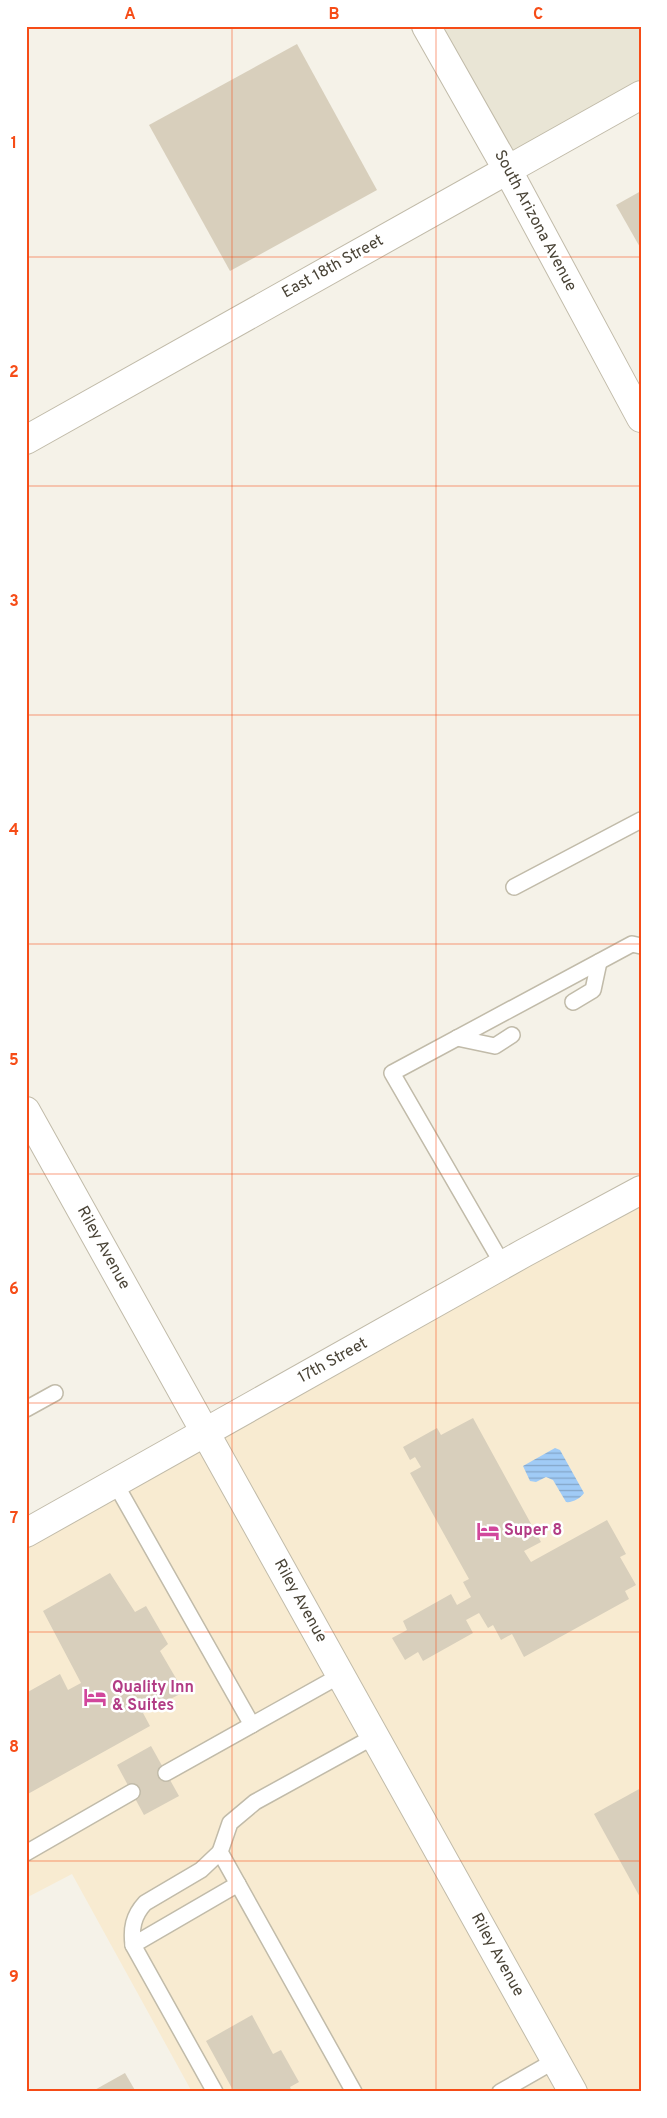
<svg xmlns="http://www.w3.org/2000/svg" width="667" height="2118" font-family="Overpass,sans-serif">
<defs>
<pattern id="water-rules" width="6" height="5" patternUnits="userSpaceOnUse" patternTransform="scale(1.25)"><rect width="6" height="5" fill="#a0cbf6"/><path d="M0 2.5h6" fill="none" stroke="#84a6c8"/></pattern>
</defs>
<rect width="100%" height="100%" fill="#f5f2e8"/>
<path fill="#e9e5d5" d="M427 26H641V95L507 169Z"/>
<path fill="#f8ebd1" d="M641 1190V2092H192L72 1874 26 1898V1524Z"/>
<path fill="url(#water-rules)" d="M555 1448 560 1450 584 1493C581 1498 572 1503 566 1502L553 1480 546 1477 536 1482 530 1481 523 1466Z"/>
<g fill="#d8cfbc">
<path d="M297 44 377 190 230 271 149 125Z"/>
<path d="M641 191V249L616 205Z"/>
<path d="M473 1418 541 1542 524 1551 531 1562 607 1520 626 1554 620 1557 636 1585 625 1591 629 1599 524 1657 512 1634 501 1640 493 1625 488 1628 479 1613 466 1620 473 1633 423 1661 418 1652 405 1660 392 1638 407 1630 403 1621 451 1594 457 1605 471 1597 463 1582 469 1579 410 1473 421 1467 415 1457 410 1460 403 1447 437 1428 441 1435Z"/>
<path d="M110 1573 135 1612 146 1606 168 1644 160 1651 184 1692 143 1713 150 1726 26 1795V1693L60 1674 68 1690 81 1683 43 1611Z"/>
<path d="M151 1746 179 1796 144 1815 117 1765Z"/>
<path d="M641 1788V1899L594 1814Z"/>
<path d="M252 2015 273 2054 281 2050 299 2082 290 2087 292 2092H234L206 2041Z"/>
<path d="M125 2073 136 2092H91Z"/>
</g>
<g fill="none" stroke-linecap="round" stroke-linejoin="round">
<defs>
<g id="service">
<path d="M514 887 641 820"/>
<path d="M573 1002 593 990 599 962"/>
<path d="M457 1038 495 1046 512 1035"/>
<path d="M503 1265 392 1073 632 944 641 946"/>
<path d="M26 1409 55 1393"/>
<path d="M115 1483 252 1725"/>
<path d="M166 1773 341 1675"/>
<path d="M26 1853 132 1792"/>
<path d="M133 1945 238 1884"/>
<path d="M215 2092 133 1945C131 1929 133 1916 145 1903L201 1870 220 1852"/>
<path d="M354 2092 220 1852 230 1823 255 1802 375 1736"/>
<path d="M500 2092 556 2060"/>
</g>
<g id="minor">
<path d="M26 440 641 95"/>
<path d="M26 1111 573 2092"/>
<path d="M26 1533 524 1253 641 1190"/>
</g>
<path id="tertiary" d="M426 26 507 169 641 418"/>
</defs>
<use href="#service" stroke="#c1bba9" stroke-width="18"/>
<use href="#minor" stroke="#c1bba9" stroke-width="30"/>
<use href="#tertiary" stroke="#c1bba9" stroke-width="30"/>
<use href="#service" stroke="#fff" stroke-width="15"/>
<use href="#minor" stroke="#fff" stroke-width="28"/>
<use href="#tertiary" stroke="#fff" stroke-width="28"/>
</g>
<path fill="none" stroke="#f64c17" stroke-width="1" stroke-opacity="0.55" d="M232 26V2092M436 26V2092M26 257H641M26 486H641M26 715H641M26 944H641M26 1174H641M26 1403H641M26 1632H641M26 1861H641"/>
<defs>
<symbol id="hotel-bare" viewBox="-9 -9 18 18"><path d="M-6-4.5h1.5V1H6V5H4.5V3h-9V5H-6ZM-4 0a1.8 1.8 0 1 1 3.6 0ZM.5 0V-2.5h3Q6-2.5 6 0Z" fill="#d1479c" stroke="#fff" stroke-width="2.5" paint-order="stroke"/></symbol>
</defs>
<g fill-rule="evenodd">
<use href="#hotel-bare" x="472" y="1515" width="32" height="32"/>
<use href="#hotel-bare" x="79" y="1681" width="32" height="32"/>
</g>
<g text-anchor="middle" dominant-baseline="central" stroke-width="5" stroke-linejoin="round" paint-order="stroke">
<g font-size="16" fill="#494336" stroke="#fff">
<text transform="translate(535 221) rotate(62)">South Arizona Avenue</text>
<text transform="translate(333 267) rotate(-29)">East 18th Street</text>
<text transform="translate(103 1248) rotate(61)">Riley Avenue</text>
<text transform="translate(333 1361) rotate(-29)">17th Street</text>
<text transform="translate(300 1601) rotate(61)">Riley Avenue</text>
<text transform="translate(497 1955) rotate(61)">Riley Avenue</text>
</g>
<g font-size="16" font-weight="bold" fill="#b23c85" stroke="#fff" text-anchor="start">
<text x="504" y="1531">Super 8</text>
<text x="112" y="1688">Quality Inn<tspan x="112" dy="18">&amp; Suites</tspan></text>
</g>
</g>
<rect width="667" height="2118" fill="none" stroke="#ffffff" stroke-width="55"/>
<rect x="28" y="28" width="612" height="2062" fill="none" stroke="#f64c17" stroke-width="2"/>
<g font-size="16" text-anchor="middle" font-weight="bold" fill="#f64c17">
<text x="130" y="19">A</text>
<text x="334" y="19">B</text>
<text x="538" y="19">C</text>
<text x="14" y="148">1</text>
<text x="14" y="377">2</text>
<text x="14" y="606">3</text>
<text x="14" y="835">4</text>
<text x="14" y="1065">5</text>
<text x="14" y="1294">6</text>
<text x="14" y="1523">7</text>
<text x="14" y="1752">8</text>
<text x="14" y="1982">9</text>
</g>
</svg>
